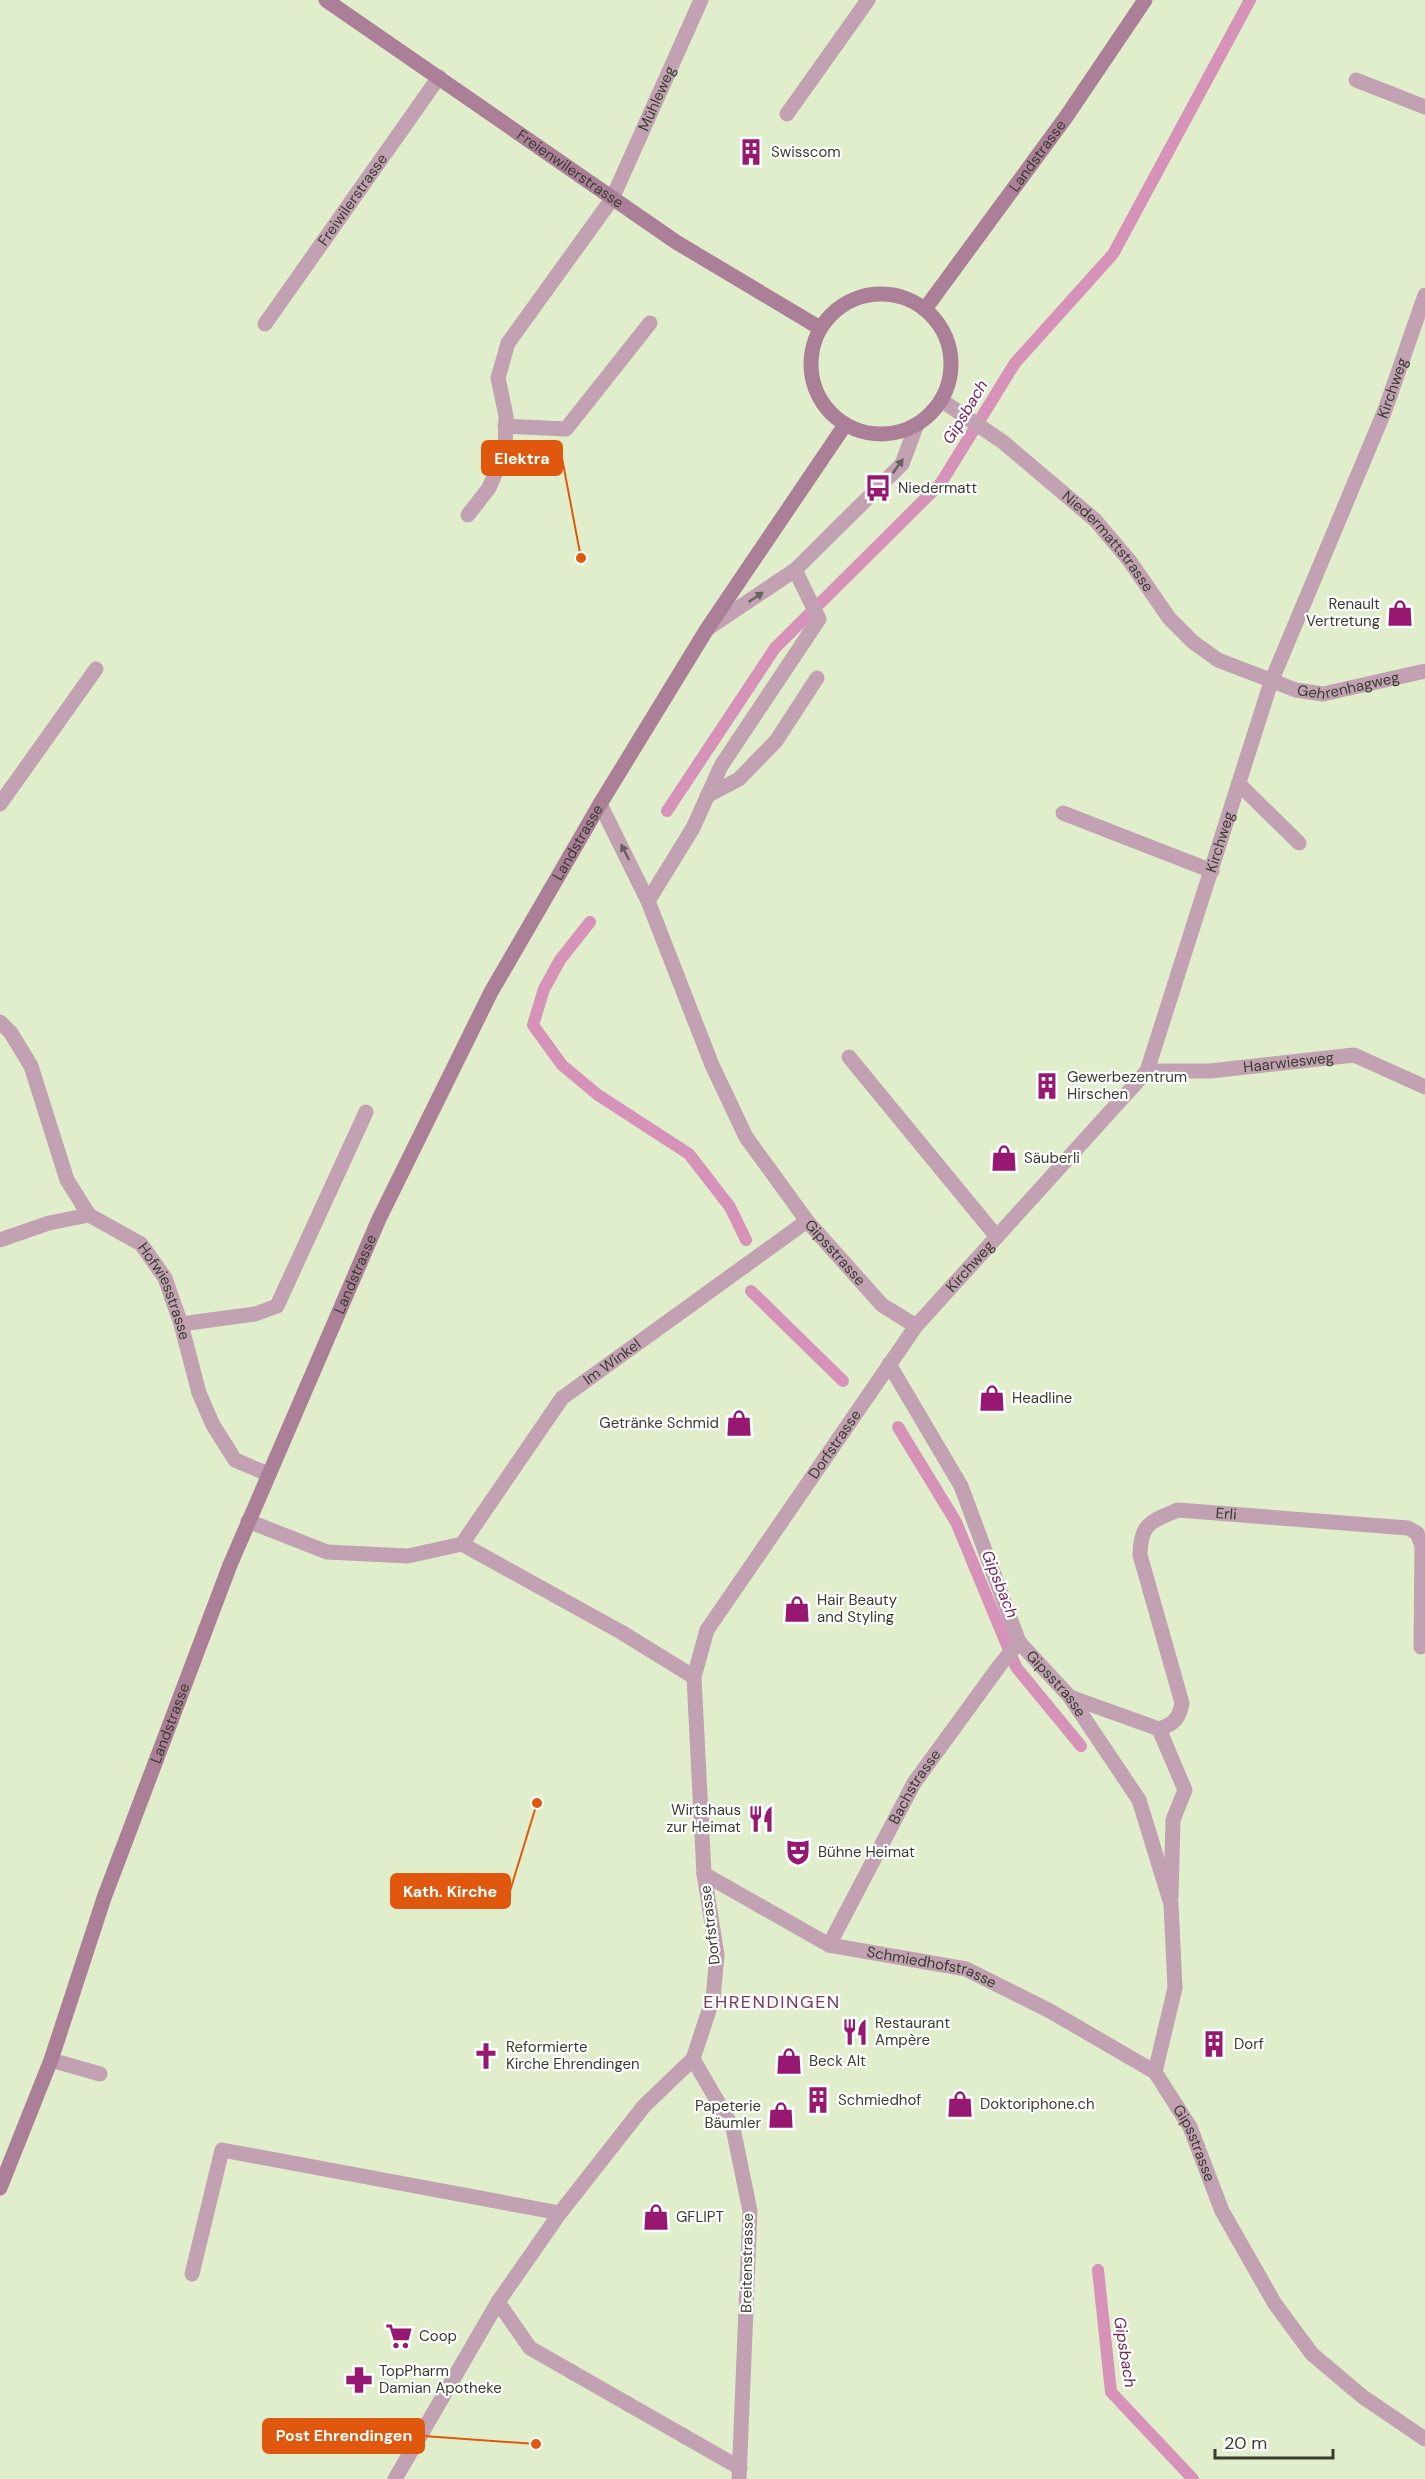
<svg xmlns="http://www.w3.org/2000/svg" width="1425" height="2479" font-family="'DM Sans',sans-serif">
<rect width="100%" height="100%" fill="#e1eecb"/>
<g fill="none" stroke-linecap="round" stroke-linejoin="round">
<g stroke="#d692b9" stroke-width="12">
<path d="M667 811 775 648 941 483 1015 363 1113 254 1250 0"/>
<path d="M590 922 560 960 544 989 533 1025 562 1065 598 1095 689 1154 730 1207 746 1240"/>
<path d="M751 1291 843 1381"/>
<path d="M898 1427 956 1522 1016 1667 1081 1746"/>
<path d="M1098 2270 1111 2392 1193 2479"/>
</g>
<g stroke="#c1a1b2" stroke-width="15">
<path d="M1356 80 1425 107"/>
<path d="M787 114 868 0"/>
<path id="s1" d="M265 324 439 77"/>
<path d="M505 426 566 429 650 323"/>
<path d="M468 515 489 488 505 450 506 416 498 378 508 343 612 199"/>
<path d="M707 629 795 570 902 464 917 424"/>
<path d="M1239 784 1299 843"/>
<path d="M707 796 739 779 776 741 817 678"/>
<path d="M0 804 96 669"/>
<path d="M1063 813 1212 871"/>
<path d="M648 901 693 828 721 766 819 619 795 570"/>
<path d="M849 1057 997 1237"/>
<path d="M181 1324 255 1314 277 1306 366 1112"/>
<path id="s2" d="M1070 1697 1159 1729C1174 1724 1179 1719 1182 1703L1140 1555C1140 1523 1152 1521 1178 1510L1408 1528 1417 1533 1422 1546 1421 1647"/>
<path d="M1159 1729 1185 1790 1173 1820 1171 1898"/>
<path d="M51 2060 100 2074"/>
<path d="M192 2274 222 2150 560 2213"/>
<path d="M498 2302 530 2348 740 2468"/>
</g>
<g stroke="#c1a1b2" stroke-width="15">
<path id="s3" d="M612 199 701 0"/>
<path id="s4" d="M941 400 1003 442 1095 520 1129 560 1169 618 1193 642 1218 660 1296 690 1323 694 1425 671"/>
<path id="s5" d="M600 804 648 901 712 1065 746 1137 807 1221 882 1305 916 1326"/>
<path id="s6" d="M0 1022 11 1033 31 1066 67 1180 89 1215 141 1244 165 1278 181 1324 199 1393 213 1425 235 1460 268 1474"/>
<path id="s7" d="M1147 1071H1210L1354 1055 1425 1087"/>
<path d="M0 1240 49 1223 89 1215"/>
<path id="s8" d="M889 1364 961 1486 1019 1642 1070 1697 1139 1800 1171 1904 1175 1988 1155 2072 1190 2127 1222 2211 1275 2304 1312 2354 1363 2397 1425 2439"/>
<path id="s9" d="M248 1521 327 1552 408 1556 462 1544 562 1398 807 1221"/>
<path d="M462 1544 621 1632 694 1677"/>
<path id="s10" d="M704 1874 829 1945 966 1969 1050 2011 1155 2072"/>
<path id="s11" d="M829 1945 914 1783 1000 1665 1019 1642"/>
<path d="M693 2059 733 2128 750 2211 739 2479"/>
<path id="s12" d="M395 2479 498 2302 560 2213 644 2106 693 2059 713 1998 717 1955 704 1874 694 1677 707 1630 916 1326 1147 1071 1271 682 1385 410 1425 295"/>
</g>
<g stroke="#ac7f98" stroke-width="15">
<path id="s13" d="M326 0 676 242 820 328"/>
<circle cx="881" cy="364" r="70"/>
<path id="s14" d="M925 309 1066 117 1145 0"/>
<path id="s15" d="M0 2188 51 2060 104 1898 230 1565 379 1219 491 992 600 804 707 629 845 425"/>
</g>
</g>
<defs><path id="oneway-solid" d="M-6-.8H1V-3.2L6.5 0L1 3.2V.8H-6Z" transform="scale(1.5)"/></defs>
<g fill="#68605d">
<use href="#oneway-solid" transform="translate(898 466) rotate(-54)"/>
<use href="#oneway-solid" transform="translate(756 597) rotate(-34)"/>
<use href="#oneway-solid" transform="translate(625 852) rotate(-117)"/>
</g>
<defs>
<symbol id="building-bare" viewBox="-9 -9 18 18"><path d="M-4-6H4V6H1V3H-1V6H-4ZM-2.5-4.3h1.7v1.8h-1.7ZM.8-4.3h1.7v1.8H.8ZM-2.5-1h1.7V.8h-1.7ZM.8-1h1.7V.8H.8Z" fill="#971870" stroke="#fff" stroke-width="2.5" paint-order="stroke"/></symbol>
<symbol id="bus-bare" viewBox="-9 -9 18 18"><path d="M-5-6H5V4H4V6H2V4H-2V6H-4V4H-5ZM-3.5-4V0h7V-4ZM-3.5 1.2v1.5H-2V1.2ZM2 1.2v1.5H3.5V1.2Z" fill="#971870" stroke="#fff" stroke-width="2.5" paint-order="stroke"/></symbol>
<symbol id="shop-bare" viewBox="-9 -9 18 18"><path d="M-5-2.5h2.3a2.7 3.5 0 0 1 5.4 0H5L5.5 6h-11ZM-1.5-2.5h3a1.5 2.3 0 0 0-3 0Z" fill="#971870" stroke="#fff" stroke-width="2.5" paint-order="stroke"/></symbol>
<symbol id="restaurant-bare" viewBox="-9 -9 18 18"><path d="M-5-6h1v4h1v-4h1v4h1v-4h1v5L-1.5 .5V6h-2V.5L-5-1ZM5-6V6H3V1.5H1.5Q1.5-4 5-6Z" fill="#971870" stroke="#fff" stroke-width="2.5" paint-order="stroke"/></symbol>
<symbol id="theatre-bare" viewBox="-9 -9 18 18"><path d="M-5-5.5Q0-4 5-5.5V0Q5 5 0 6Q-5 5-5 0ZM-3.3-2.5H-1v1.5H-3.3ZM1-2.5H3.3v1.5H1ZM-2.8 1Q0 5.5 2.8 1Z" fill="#971870" stroke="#fff" stroke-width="2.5" paint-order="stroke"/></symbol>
<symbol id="church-bare" viewBox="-9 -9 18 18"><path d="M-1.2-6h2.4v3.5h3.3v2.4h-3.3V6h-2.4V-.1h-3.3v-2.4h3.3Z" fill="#971870" stroke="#fff" stroke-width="2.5" paint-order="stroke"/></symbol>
<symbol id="supermarket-bare" viewBox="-9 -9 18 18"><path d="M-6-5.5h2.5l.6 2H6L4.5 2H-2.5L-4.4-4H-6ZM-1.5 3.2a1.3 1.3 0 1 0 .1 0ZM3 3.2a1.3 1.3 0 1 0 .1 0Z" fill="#971870" stroke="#fff" stroke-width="2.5" paint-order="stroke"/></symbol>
<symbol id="pharmacy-bare" viewBox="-9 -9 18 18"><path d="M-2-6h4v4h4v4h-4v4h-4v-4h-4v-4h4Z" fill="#971870" stroke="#fff" stroke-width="2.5" paint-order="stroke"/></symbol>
</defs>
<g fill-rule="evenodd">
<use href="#building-bare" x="732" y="133" width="38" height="38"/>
<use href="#bus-bare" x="859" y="469" width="38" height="38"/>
<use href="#shop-bare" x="1381" y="594" width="38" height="38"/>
<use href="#building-bare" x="1028" y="1067" width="38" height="38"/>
<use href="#shop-bare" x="985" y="1139" width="38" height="38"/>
<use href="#shop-bare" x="973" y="1379" width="38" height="38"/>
<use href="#shop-bare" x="720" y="1404" width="38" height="38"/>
<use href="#shop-bare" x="778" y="1590" width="38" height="38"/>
<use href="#restaurant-bare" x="742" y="1800" width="38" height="38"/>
<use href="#theatre-bare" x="779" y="1833" width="38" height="38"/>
<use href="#restaurant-bare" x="836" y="2013" width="38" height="38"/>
<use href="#building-bare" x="1195" y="2025" width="38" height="38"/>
<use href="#church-bare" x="467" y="2037" width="38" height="38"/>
<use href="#shop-bare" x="770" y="2042" width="38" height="38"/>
<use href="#building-bare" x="799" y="2081" width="38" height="38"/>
<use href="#shop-bare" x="941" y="2085" width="38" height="38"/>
<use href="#shop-bare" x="762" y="2096" width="38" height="38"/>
<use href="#shop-bare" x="637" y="2198" width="38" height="38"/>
<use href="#supermarket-bare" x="380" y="2317" width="38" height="38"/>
<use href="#pharmacy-bare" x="340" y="2361" width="38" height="38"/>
</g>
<g text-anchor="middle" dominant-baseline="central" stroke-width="4.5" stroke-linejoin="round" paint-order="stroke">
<g font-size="15" fill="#383d2f" stroke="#fff">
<text stroke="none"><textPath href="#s3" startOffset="110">Mühleweg</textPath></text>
<text stroke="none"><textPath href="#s14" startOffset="190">Landstrasse</textPath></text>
<text stroke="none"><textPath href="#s13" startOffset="297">Freienwilerstrasse</textPath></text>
<text stroke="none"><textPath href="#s1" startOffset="152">Freiwilerstrasse</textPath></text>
<text stroke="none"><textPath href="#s12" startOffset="2392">Kirchweg</textPath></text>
<text stroke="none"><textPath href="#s4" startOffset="220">Niedermattstrasse</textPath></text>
<text stroke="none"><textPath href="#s4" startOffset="520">Gehrenhagweg</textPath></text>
<text stroke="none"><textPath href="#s15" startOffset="1467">Landstrasse</textPath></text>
<text stroke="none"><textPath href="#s12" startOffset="1906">Kirchweg</textPath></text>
<text stroke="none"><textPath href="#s7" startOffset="142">Haarwiesweg</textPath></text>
<text stroke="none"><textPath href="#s5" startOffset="510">Gipsstrasse</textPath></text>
<text stroke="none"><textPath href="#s12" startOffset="1402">Kirchweg</textPath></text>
<text stroke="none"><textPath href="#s15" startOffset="981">Landstrasse</textPath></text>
<text stroke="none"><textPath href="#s6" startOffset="328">Hofwiesstrasse</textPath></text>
<text stroke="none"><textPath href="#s9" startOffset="460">Im Winkel</textPath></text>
<text stroke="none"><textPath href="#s12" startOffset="1178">Dorfstrasse</textPath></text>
<text stroke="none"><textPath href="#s2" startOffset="399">Erli</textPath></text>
<text stroke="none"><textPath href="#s8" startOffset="364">Gipsstrasse</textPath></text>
<text stroke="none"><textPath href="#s15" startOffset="495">Landstrasse</textPath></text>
<text stroke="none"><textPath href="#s11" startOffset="180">Bachstrasse</textPath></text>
<text transform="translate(710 1925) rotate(-97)">Dorfstrasse</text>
<text stroke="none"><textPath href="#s10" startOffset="249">Schmiedhofstrasse</textPath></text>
<text stroke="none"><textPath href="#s8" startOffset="868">Gipsstrasse</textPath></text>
<text transform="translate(747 2263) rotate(-89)">Breitenstrasse</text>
</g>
<g font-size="15" fill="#383d2f" stroke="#fff" text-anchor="start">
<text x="771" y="152">Swisscom</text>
<text x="898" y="488">Niedermatt</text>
<text x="1380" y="604" text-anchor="end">Renault<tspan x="1380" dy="17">Vertretung</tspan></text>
<text x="1067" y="1077">Gewerbezentrum<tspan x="1067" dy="17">Hirschen</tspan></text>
<text x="1024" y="1158">Säuberli</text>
<text x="1012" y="1398">Headline</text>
<text x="719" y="1423" text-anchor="end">Getränke Schmid</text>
<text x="817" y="1600">Hair Beauty<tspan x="817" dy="17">and Styling</tspan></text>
<text x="741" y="1810" text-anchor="end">Wirtshaus<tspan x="741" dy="17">zur Heimat</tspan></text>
<text x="818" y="1852">Bühne Heimat</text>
<text x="875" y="2023">Restaurant<tspan x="875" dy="17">Ampère</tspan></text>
<text x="1234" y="2044">Dorf</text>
<text x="506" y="2047">Reformierte<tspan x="506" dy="17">Kirche Ehrendingen</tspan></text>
<text x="809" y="2061">Beck Alt</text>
<text x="838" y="2100">Schmiedhof</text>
<text x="980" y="2104">Doktoriphone.ch</text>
<text x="761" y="2106" text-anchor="end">Papeterie<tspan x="761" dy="17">Bäumler</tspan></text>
<text x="676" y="2217">GFLIPT</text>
<text x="419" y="2336">Coop</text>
<text x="379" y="2371">TopPharm<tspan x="379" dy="17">Damian Apotheke</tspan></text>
</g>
<g font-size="16" font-style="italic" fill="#76265a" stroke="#fff">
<text transform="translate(965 412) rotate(-59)">Gipsbach</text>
<text transform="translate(1000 1584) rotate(68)">Gipsbach</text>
<text transform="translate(1125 2352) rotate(81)">Gipsbach</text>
</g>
<g font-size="18" letter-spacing="1.5" fill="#7a3b62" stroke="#fff">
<text x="772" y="2002">EHRENDINGEN</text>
</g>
</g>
<path fill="none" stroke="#df580e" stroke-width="2" d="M581 558L562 458M537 1803L510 1891M536 2444L424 2436"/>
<g fill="#df580e" stroke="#fff" stroke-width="2">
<circle cx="581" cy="558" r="6"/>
<circle cx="537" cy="1803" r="6"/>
<circle cx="536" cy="2444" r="6"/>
</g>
<g fill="#df580e" stroke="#df580e" stroke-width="2">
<rect x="482" y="441" width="80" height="34" rx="6"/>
<rect x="391" y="1874" width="119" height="34" rx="6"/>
<rect x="263" y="2419" width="161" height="34" rx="6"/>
</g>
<g font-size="16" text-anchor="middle" font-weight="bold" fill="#fff">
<text x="522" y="464">Elektra</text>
<text x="450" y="1897">Kath. Kirche</text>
<text x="344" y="2441">Post Ehrendingen</text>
</g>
<path d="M1215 2449v9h118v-9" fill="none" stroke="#383d2f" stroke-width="3"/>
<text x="1224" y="2449" font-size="18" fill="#383d2f" stroke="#ffffff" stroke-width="4.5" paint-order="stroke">20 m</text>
</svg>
